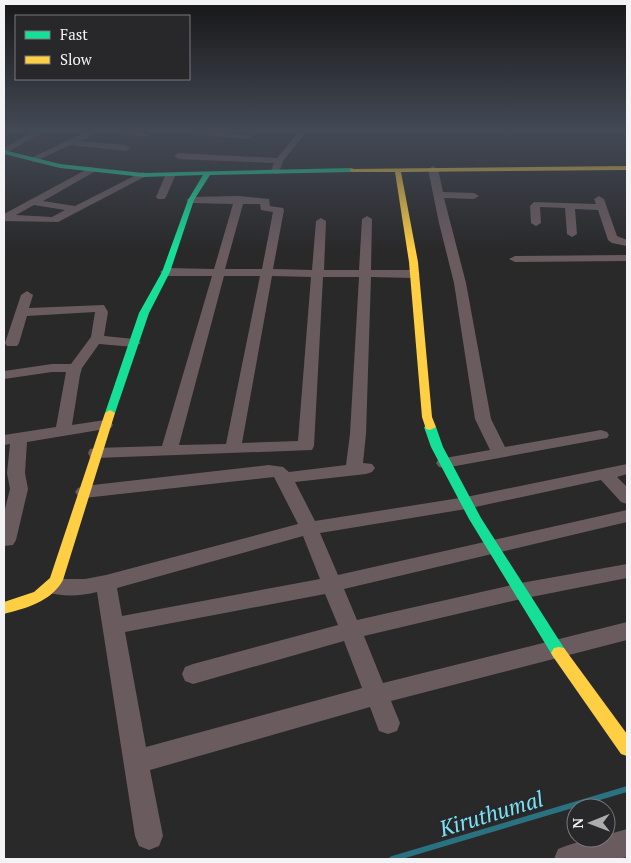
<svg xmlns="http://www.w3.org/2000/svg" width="631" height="863" font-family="'PT Serif',serif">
<rect width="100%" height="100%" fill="#29292a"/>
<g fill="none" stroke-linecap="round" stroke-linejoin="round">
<path stroke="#2a727f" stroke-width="5.5" d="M392 859 627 789"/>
<g fill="#6a5b5f" fill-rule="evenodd">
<path d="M36 130H47L4 154V148Z"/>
<path d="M90 130C104 130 138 127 149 135L145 137 100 132 79 141 126 145 130 148 126 151 70 145 36 161 33 162 29 159Z"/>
<path d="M165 130H200L249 135 253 137 249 139 169 132Z"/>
<path d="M300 130H308L283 161 279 173 276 174 271 171 274 163 178 159 174 156 178 153 277 158Z"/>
<path d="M433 166 438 169 443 192 474 193 479 196 474 199 444 198 466 283 491 419 505 447 601 430 607 432 609 435 607 438 445 468 439 467 436 463 439 459 445 458 490 450 475 419 454 283 439 223 428 169Z"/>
<path d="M91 167 94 168V172L43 201 75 206 140 173 143 172 148 175 58 222 4 221V214ZM34 205 65 210 52 217 16 215Z"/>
<path d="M170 173 175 176 166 197 164 199H158L156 197 165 176Z"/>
<path d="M239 196 269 199 270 206 283 208 284 210 273 269 312 270 316 221 321 218 326 221 324 270H359L362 219 367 216 372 219 371 270H414L420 274 414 278 371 277 366 434 363 463 372 464 375 468 372 472 366 474 295 482 315 521 466 497 627 464V474L617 477 627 487V504L621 502 601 480 466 509 320 533 338 575 627 510V522L344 589 357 620 521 583 627 564V578L521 599 364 636 383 683 627 622V640L391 701 400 723 397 731 388 734 379 731 370 707 150 770 163 836 159 846 149 850 139 846 135 836 97 592C81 596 62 597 46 592L43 587 46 582 53 579H85L106 575 298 524 274 477 84 498 78 496 75 492 78 488 84 486 269 465 283 467 289 472 346 465 350 434 359 277H323L314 446 312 450 96 458 90 457 88 453 90 449 96 448 162 446 212 276H166L160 272 166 268 214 269 233 204 191 203 186 200 191 197ZM243 204H260L261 210 273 212 262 269H225ZM224 276H260L226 444 179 445ZM272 276 311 277 298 441 242 443ZM303 536 320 579 122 616 117 588ZM325 594 338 625 193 664 185 667 182 674 185 681 193 684 344 641 362 688 146 747 125 632Z"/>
<path d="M599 196 604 199 617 236 627 240V246L612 243 608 240 598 210 575 209 577 234 572 237 567 234 565 208 540 207 541 223 536 226 531 223 530 206 534 202 596 204 594 199Z"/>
<path d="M627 255V261L515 262 509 259 515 256Z"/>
<path d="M27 291 33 295 29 308 104 305 108 312 104 336 134 339 141 343 134 347 99 344 82 368 80 375 72 425 105 420 111 422 113 425 111 428 27 442 25 473 28 489 16 540 13 545 4 546V513L10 489 7 473 10 444 4 445V435L56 427 66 372H52L4 379V371L52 364H71L91 337 95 312 27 316 19 343 17 346H7L5 343 21 295Z"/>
<path d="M627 829V857L618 859H554L558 849C573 843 589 838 606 838V835Z"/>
</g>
<g fill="#16e098" fill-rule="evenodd">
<path d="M4 150 60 164 143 173 352 168 355 170 352 172 210 175 194 200 170 272 149 313 115 413 110 416 105 413 139 313 162 272 188 200 203 175 143 177 60 168 4 154Z"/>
<path d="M430 424 436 427 443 447 481 518 564 648 567 653 564 658 559 659 554 658 469 519 431 447 424 427Z"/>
</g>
<g fill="#ffcf43" fill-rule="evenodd">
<path d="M627 166V170L401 172 418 262 432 417 436 427 430 430 426 429 422 417 409 262 395 172H352L350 171V169Z"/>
<path d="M110 410 115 413 63 580C51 602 26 608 4 614V602L34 592 50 578 105 413Z"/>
<path d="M559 647 564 648 627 734V756L621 754 554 658 551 653 554 648Z"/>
</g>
</g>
<linearGradient id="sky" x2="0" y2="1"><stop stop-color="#171717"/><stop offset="0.52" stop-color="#434955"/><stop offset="1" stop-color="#434955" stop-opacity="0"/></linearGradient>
<rect width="631" height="251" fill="url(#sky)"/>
<g text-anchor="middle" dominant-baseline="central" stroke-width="5" stroke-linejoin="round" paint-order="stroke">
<g font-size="22" font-style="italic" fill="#79e2f7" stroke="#28282b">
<text transform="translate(491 813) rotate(-17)">Kiruthumal</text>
</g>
</g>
<rect width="631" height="863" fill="none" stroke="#f3f3f5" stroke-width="10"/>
<rect x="15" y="15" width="175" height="65" fill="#28282b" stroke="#79797c"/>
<rect x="25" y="31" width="25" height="8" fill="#16e098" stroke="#79797c"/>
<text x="60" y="40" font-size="15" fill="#f3f3f5">Fast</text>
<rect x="25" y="56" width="25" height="8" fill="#ffcf43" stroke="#79797c"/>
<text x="60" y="65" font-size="15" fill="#f3f3f5">Slow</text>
<g transform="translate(591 823) rotate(269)"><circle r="24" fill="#28282b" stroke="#79797c"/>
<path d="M0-4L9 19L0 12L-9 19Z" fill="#acacae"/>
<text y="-8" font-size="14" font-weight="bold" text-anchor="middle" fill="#f3f3f5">N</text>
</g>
</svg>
